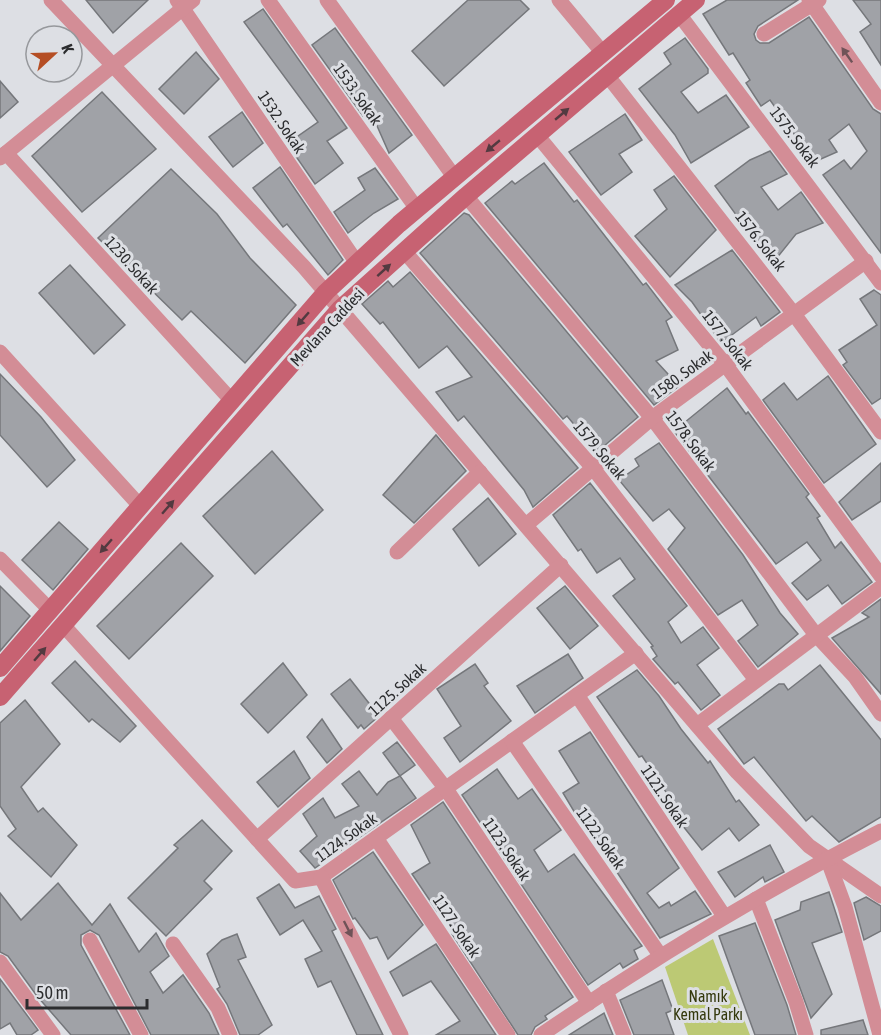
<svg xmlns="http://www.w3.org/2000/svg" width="881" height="1035" font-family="'Asap Condensed',sans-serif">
<rect width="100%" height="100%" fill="#dddfe4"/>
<path fill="#bcc974" d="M713 939 750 1035H688L665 967Z"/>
<g fill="#a0a2a7" stroke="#75777b" stroke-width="1.5">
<path d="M86 0H148L113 33Z"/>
<path d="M468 0H520L529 9 444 86 412 51Z"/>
<path d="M727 0H798L758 26 754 34 756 40 760 43H769L809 17 873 109 881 114V253L823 175 844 160 851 169 867 151 849 124 829 140 837 152 814 162 770 100 761 106 746 83 750 80 733 53 729 55 703 14Z"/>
<path d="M853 0H881V65L860 32 871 24Z"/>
<path d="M263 9 347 128 327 141 343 163 315 184 295 155 299 152 291 141 318 122 244 22Z"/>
<path d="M335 28 412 135 389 153 370 110 363 116 312 45Z"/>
<path d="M685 38 708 69V73L681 92 698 113 726 95 749 127 691 163 675 135 639 89 671 64 664 53Z"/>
<path d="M196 52 219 79 184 114 159 89Z"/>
<path d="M0 81 18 102 0 118Z"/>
<path d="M102 92 156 149 82 212 32 156Z"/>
<path d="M242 112 263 143 233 167 209 137Z"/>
<path d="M625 114 642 140 619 154 632 172 601 195 569 152Z"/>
<path d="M770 151 787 174 761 187 778 210 801 192 823 223 796 234 772 264 715 186 750 160Z"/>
<path d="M544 163 574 202 577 200 643 285 646 283 672 317 666 321 678 350 656 361 679 386 654 405 485 203 512 181 515 184Z"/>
<path d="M280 167 343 260 328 275 287 224 283 227 253 188Z"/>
<path d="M375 168 398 199 374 213 348 233 334 212 365 190 358 178Z"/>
<path d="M171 169 217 214 250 258 296 305 245 363 191 311 182 320 98 238Z"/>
<path d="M674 176 716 230 670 277 635 236 667 209 654 190Z"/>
<path d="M464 213 469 215 638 417 597 452 567 416 563 419 420 253Z"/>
<path d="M732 250 780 312 761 326 756 317 721 343 692 302 675 285Z"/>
<path d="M70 265 125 325 94 354 39 293Z"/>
<path d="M410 272 578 468 533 507 524 490 464 416 458 421 436 392 472 377 447 346 419 368 383 322 380 324 362 304 388 281 393 287Z"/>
<path d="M874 290 881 295V398L872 404 843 365 847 362 839 350 877 325 860 299Z"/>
<path d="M0 374 41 417 75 460 47 487 0 435Z"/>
<path d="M828 376 876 444 824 483 763 400 784 383 797 400Z"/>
<path d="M727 388 746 414 748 412 809 494 806 497 820 516 817 518 835 548 841 542 872 582 842 604 828 585 807 600 792 583 821 560 807 542 776 564 674 431Z"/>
<path d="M436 435 466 471 414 523 383 495Z"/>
<path d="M659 443 743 555 780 613 798 634 758 667 738 641 758 625 742 600 718 615 668 549 685 528 669 509 653 521 619 480 639 466 635 459Z"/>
<path d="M272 451 323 510 255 574 203 516Z"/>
<path d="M881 463V501L852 520 839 502Z"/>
<path d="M590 483 687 606 668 622 681 643 703 627 719 648 697 665 720 695 701 710 678 682 675 684 653 659 657 656 651 647 653 646 613 596 635 579 620 558 597 573 581 549 578 551 553 515Z"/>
<path d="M488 498 516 534 479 566 453 529Z"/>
<path d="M59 522 88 549 53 590 22 560Z"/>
<path d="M181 543 213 576 129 659 97 626Z"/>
<path d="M0 586 30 616 0 651Z"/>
<path d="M565 586 598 626 570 649 537 608Z"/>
<path d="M881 599V694L832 638 869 617 862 613Z"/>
<path d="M568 654 583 678 535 713 517 686Z"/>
<path d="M75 661 136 726 120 742 92 719 89 722 52 683Z"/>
<path d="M283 663 307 695 268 733 241 704Z"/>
<path d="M475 664 488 683 484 686 511 721 460 762 444 738 461 726 437 689Z"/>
<path d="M820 665 881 740V817L839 842 812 816 806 821 754 757 744 764 718 729 779 684H784L788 690Z"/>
<path d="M637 670 659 696 681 729 708 763 710 761 736 802 739 800 759 825 739 841 729 828 702 850 671 811 676 807 642 756 639 757 597 697Z"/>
<path d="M350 679 379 716 364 729 361 725 358 728 331 694Z"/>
<path d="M25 700 60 744 21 787 38 812 43 808 77 845 51 877 8 836 16 829 0 806V723Z"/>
<path d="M322 719 342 749 327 763 307 737Z"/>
<path d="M590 732 679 868 647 893 659 908 669 902 671 906 695 891 711 914 660 938 596 840 578 818 563 793 579 783 559 751Z"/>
<path d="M397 742 415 765 400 776 416 798 315 868 300 851 317 836 303 814 323 798 335 818 359 806 342 784 359 771 377 795 388 782 400 776 383 753Z"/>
<path d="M294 751 310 778 278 807 257 782Z"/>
<path d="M497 769 518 799 532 789 561 830 534 850 548 872 574 854 642 946 634 950 638 959 623 968 620 963 588 985 462 795Z"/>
<path d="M443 802 573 997 545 1016 547 1019 535 1027 531 1035H518L452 934 455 933 440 908 437 911 412 874 430 863 411 825Z"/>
<path d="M202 820 232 851 204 881 212 889 166 936 128 898 178 848 174 845Z"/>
<path d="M770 845 784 872 765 882 763 877 735 897 718 872Z"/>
<path d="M373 852 423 925 388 959 377 937 370 939 355 918 353 919 333 880Z"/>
<path d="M58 883 92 925 110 904 139 952 156 933 169 956 150 972 163 993 183 975 209 1013 219 1035H151L99 935 90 930 81 935V945L130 1035H71L37 996 8 956 0 952V893L21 920Z"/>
<path d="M279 884 295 908 319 896 336 929 332 931 383 1035H357L331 981 318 987 305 959 322 951 303 920 280 935 257 898Z"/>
<path d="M829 892 842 932 812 943 832 994 811 1018 775 920 800 910 801 902Z"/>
<path d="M866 897 881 906V931L864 940 854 903Z"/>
<path d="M755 923 787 1005 796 1035H755L719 936Z"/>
<path d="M237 934 246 957 238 960 272 1025 258 1035H240L227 1004 217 989 220 987 207 954 222 940Z"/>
<path d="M436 944 496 1035H436L460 1021 431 981 403 996 390 972Z"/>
<path d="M0 979 38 1030 31 1035H17L10 1023 0 1029Z"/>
<path d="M662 980 673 1010 666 1013 674 1035H634L620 1000Z"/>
<path d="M604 1013 613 1035H569Z"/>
<path d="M863 1020 868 1035H821V1030Z"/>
</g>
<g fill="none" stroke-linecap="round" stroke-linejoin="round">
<g stroke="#d38d96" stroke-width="15">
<path d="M51 0 304 267 737 772 809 846 881 896"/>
<path d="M177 0 357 263"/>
<path d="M268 0 417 209"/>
<path d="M327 0 455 178"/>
<path d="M559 0 603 53"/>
<path d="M809 0 881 103"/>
<path d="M679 14 881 283"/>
<path d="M764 34 819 0"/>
<path d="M607 75 794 314 881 432"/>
<path d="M537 135 725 364 881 576"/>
<path d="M6 153 232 401"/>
<path d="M0 158 193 0"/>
<path d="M466 196 652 418 816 635 855 677 881 714"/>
<path d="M404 251 593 468 756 680"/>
<path d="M0 352 141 507"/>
<path d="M526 525 652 418 866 261"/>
<path d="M397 552 480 472"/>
<path d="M0 559 51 611"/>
<path d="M64 626 295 881 321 877 636 653"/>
<path d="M577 695 724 916"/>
<path d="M391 718 446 789 589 1003"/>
<path d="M697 725 881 587"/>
<path d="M512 741 660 955"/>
<path d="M376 838 508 1035"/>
<path d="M257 839 561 565"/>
<path d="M827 858 845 907 880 1035"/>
<path d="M321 877 401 1035"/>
<path d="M756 899 796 1002 806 1035"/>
<path d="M90 940 141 1035"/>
<path d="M173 944 218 1008 230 1035"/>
<path d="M0 962 53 1035"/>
<path d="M606 991 624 1035"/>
<path d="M541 1035C650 960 763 891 881 831"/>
</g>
<g stroke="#c76272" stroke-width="18">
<path d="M0 668 326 292 399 224 666 0"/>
<path d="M0 697 340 309 466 196 696 0"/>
</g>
</g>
<defs><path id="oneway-solid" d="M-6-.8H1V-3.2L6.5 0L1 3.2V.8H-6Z" transform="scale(1.5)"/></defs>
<g fill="#6f5358">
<use href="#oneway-solid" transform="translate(847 55) rotate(-125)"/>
<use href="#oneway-solid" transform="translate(348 929) rotate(63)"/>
</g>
<g fill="#533a40">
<use href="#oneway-solid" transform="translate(562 114) rotate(-40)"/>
<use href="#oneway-solid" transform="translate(493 146) rotate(140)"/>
<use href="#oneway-solid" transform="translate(384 270) rotate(-42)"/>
<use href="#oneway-solid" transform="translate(303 319) rotate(131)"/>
<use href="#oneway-solid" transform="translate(168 507) rotate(-49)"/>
<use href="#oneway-solid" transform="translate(106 546) rotate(131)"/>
<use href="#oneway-solid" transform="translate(40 654) rotate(-49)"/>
</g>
<g text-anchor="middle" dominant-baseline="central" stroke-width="6" stroke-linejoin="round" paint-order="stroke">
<g font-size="16" fill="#2c2d2f" stroke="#dddfe4">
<text transform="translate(358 94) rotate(55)">1533. Sokak</text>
<text transform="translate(282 122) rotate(56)">1532. Sokak</text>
<text transform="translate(795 137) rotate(53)">1575. Sokak</text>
<text transform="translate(761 241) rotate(52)">1576. Sokak</text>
<text transform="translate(132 265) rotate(48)">1230. Sokak</text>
<text transform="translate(327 327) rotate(-47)">Mevlana Caddesi</text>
<text transform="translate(728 340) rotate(52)">1577. Sokak</text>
<text transform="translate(682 374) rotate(-36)">1580. Sokak</text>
<text transform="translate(691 441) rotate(53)">1578. Sokak</text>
<text transform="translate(600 450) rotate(50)">1579. Sokak</text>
<text transform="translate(397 689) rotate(-42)">1125. Sokak</text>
<text transform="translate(665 796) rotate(56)">1121. Sokak</text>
<text transform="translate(346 837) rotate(-36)">1124. Sokak</text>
<text transform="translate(601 838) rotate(55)">1122. Sokak</text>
<text transform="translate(507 849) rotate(56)">1123. Sokak</text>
<text transform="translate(457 926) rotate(56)">1127. Sokak</text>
</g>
<g font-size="16" fill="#34390d" stroke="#dddfe4">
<text x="708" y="996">Namık<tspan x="708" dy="18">Kemal Parkı</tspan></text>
</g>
</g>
<g transform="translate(54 54) rotate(68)"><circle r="28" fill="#dddfe4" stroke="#96989c" stroke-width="1.5"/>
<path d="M0-4.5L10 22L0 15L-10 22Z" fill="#b54e24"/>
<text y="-9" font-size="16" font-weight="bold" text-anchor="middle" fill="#2c2d2f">K</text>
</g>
<path d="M27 999v9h120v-9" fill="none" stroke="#2c2d2f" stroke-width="3"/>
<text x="36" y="999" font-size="18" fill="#2c2d2f" stroke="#dddfe4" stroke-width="4.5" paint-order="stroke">50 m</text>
</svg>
